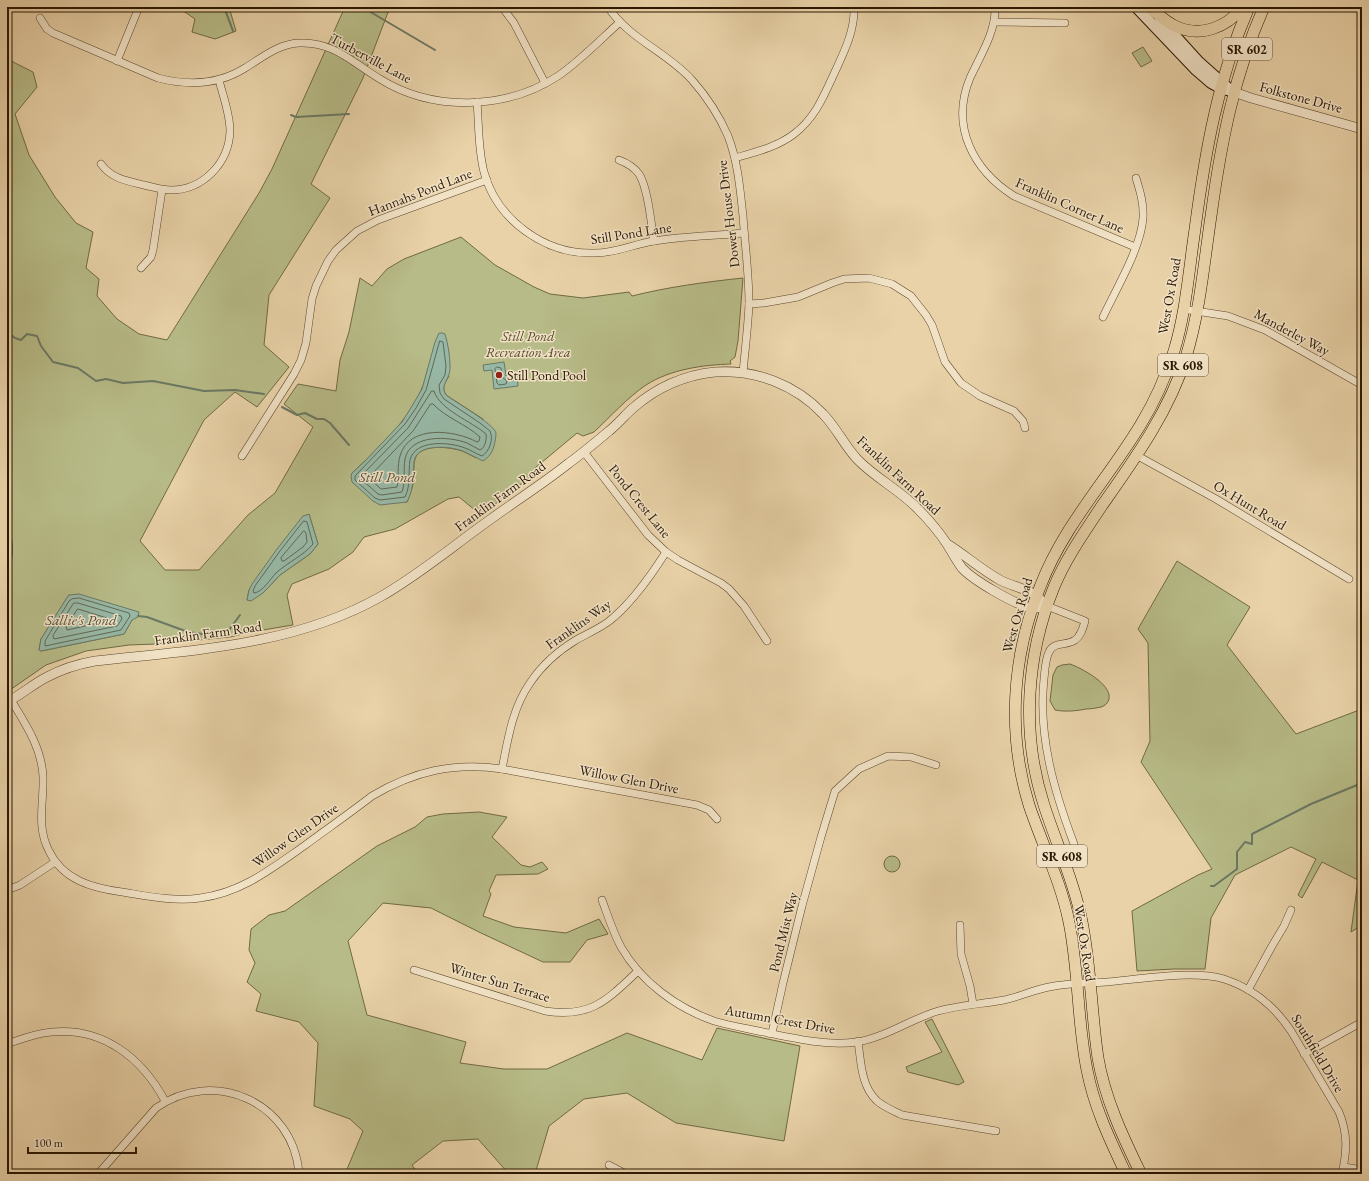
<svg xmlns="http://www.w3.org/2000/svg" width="1369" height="1181" font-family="'EB Garamond',serif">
<rect width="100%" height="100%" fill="#e9d2a8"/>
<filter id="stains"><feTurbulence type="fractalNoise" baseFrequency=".005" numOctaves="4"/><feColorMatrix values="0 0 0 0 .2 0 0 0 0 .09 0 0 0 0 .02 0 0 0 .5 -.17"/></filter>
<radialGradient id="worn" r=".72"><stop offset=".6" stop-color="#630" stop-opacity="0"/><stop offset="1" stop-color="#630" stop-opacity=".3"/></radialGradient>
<g fill="#b7bb87" stroke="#706944" fill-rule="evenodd">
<path d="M184 7H229L236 31 215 39 192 32 195 19 182 10Z"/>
<path d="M345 7H390L363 78 311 184 330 198 269 295 264 345 289 367 257 407 235 392 204 420 140 541 165 570H199L248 515 275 493 313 427 284 404 298 384 336 391 340 360 349 332 360 278 372 286 387 269 404 259 461 237 495 265 534 287 550 294 583 298 629 292 632 296C668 287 705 282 743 278L738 341 735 357 730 361 731 364C703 365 671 369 646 385 627 398 610 417 594 432L583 436 577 433 535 468 533 475 481 515 459 497 448 499 395 529 364 537 353 552 329 569 292 584 287 595 293 625 251 632 230 637 157 644 129 645 86 651 46 665 7 692V574L11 567 8 528 7 526V58L15 63 33 72 37 87 15 114 29 155 55 197 76 223 93 232 86 268 99 279 97 296 117 319 139 334 167 340 259 193 272 169ZM428 370 449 376C445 383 441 387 446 395L483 419 476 458C472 456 467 453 462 451 450 447 420 443 415 459 413 465 414 472 414 478 413 487 410 494 407 502H403L352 473C377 450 409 420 422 388 425 382 426 376 428 370ZM309 514 318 544 310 554 280 575 263 593 247 600 249 590ZM69 595 132 620 124 634 41 651 39 650 41 639Z"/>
<path d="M1143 47 1152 61 1141 67 1132 53Z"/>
<path d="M1177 561 1250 607 1227 645 1296 734 1362 709V925L1351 932 1358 880 1322 862 1302 898 1298 895 1316 859 1291 847 1235 875 1211 918 1205 969H1174L1137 971 1132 911 1198 875 1212 869 1141 762 1150 741 1148 643 1138 629Z"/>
<path d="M1070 664C1081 668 1112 684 1109 699 1108 703 1105 706 1101 707 1096 708 1091 709 1086 709 1076 711 1065 712 1055 710L1050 701 1053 675 1057 667 1062 665Z"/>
<path d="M479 812 507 817 492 837 521 865 530 867 542 862 548 869 538 874 496 875 489 891 491 894 483 916 514 927 566 933 599 919 608 934 587 940 570 962H543L481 933 431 908 383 903 348 941 367 1015 466 1042 460 1063 504 1069H547L627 1033 702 1060 717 1028 800 1046 784 1141 676 1123 627 1093 584 1099 549 1126 535 1174H509L478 1139 443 1141 412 1165 418 1174H345L363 1131 350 1119 314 1106 318 1043 299 1022 256 1011 261 994 247 982 255 963 249 950 251 929 269 915 285 911 377 846 415 827 427 817 443 814Z"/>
<circle cx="892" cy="864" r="8"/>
<path d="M932 1019 964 1082 958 1085 908 1072 906 1067 942 1052 925 1022Z"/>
</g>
<g fill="#97b8a6" stroke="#6b7864">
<path d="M439 333H442L445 334C448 344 450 356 450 366 451 380 439 384 446 395 455 402 494 424 496 433 496 437 495 442 494 446 492 453 489 457 483 461 476 458 470 454 463 451 450 446 416 443 414 462 413 476 414 489 407 502L380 505 373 501 352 482 351 476 352 473 365 461 402 422 412 406 422 389 435 342Z"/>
<path d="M504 362 506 376 517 375 518 386 494 389 492 370 484 371 483 365Z"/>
<path d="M309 514 318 544 310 554 280 575 263 593 251 601 247 600 249 590 252 584 277 549 303 516Z"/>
<path d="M7 526C15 541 14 559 7 574Z"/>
<path d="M79 594 139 612 138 617 132 620 124 634 41 651 39 650 41 639 66 599 69 595Z"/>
</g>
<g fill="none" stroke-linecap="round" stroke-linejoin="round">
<g stroke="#606854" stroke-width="1">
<path d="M440 341 443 342 446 366 445 375 439 385 440 393 444 399 480 423 490 431C494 439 489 452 482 456 476 454 471 450 465 448 450 442 415 439 410 460 408 472 411 485 405 497L380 500 375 498 355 480V476L405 424 416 408 426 390Z"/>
<path d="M497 367 501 368 502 377 507 381 506 384 499 385 497 383 495 369Z"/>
<path d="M432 391H434C440 410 471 421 486 434 487 439 485 448 480 450 476 448 471 445 467 443 449 436 410 434 405 459 403 470 406 481 402 492L382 495 378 494 361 479V476L408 428Z"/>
<path d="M431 404H433C446 418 466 424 480 437L479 441 477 442C455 430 409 424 400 456 397 466 399 477 397 487L381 489 370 479V476L413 431Z"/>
<path d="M304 521 307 522 313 544C303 556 288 562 276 573 270 579 263 592 254 593L253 591 255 586 280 551Z"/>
<path d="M304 531 306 533 307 542 303 547 284 561H282L281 558Z"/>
<path d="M79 598 129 613 130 616 121 630 45 646V641L69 601 72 599Z"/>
<path d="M74 603H78L121 616 122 619 117 626 54 639 53 636Z"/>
<path d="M78 609 107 618 108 621 67 630 66 627Z"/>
</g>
<g stroke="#6b7864" stroke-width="2">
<path d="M224 7 233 31"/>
<path d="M362 7 435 50"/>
<path d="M291 115 296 117 349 114"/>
<path d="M7 338 10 334 15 338 21 340 27 334 37 336 41 346 53 362 78 368 96 381 106 379 123 383 153 381 204 391 235 390 264 394"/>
<path d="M282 407 297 415 305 413 317 419H324L330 423 349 445"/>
<path d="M138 616 147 617 188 632 202 634 225 632 229 630 240 615"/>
<path d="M1211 886H1214L1237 869V852L1245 842 1252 844V834L1311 804 1362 783"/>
</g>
<defs>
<g id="minor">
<path d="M502 7 514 23 545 83"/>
<path d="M608 7C629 39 667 52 692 80 707 97 719 115 728 136 738 162 740 189 743 216 745 245 749 274 749 304 748 327 745 350 743 373"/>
<path d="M995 7C996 32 980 56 970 78 950 126 973 170 1014 196L1135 247"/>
<path d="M40 18 47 29 53 33 158 78C189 86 218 85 245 68 263 57 278 44 299 43 333 41 353 63 380 79 433 112 506 110 558 76 580 61 600 40 620 22"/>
<path d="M994 22 1065 23"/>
<path d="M117 61 139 7"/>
<path d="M477 102C479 125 478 149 484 172 497 220 545 255 595 253 616 253 634 244 654 241 684 236 714 236 744 233"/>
<path d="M735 158C756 152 777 147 794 134 814 119 823 98 833 76 843 54 855 32 854 7"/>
<path d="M619 160C627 163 634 167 639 174 648 188 651 223 654 241"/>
<path d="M101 164C112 179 127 181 144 185 153 187 162 190 171 190 203 190 229 163 230 131 230 114 223 96 219 80"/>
<path d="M141 268 151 257 153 250 162 190"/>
<path d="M749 304 764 303 798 297 832 283 844 279 869 278 892 284 911 296 926 315 932 325 945 362 961 383 980 396 1014 411 1023 421 1025 428"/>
<path d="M1183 309 1228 316 1265 330 1362 385"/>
<path d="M1103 317C1116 289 1141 248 1143 218 1144 204 1140 191 1136 178"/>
<path d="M584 452 648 535 666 552 678 560 721 583 729 589 744 606 767 641"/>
<path d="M1136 455 1216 499 1349 579"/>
<path d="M242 456 294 374 301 360 306 343 312 299 316 286 328 261 336 250 357 231 378 220 487 180"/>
<path d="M1047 606 1085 621C1083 628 1081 636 1075 640 1067 646 1054 641 1049 652 1045 660 1045 671 1044 679 1038 736 1054 791 1074 844"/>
<path d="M11 700C25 723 42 748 43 777 44 803 36 826 49 851 63 880 92 888 122 892 147 896 174 902 200 898 241 893 271 869 304 846 327 829 350 813 372 796 414 771 454 762 502 769L697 805 709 810 717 819"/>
<path d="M502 769C508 739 512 709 530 683 542 665 558 651 576 640 587 634 598 629 608 622 629 606 652 574 666 552"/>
<path d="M7 890 20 885 55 862"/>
<path d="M602 900C608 916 613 932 621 947 641 982 677 1008 714 1021 731 1026 750 1029 768 1033 797 1039 828 1046 857 1042 886 1037 911 1019 938 1011 960 1005 982 1004 1004 1000 1019 997 1033 990 1049 987 1068 983 1088 983 1107 982 1141 979 1193 970 1224 979 1252 988 1275 1007 1291 1031L1339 1112C1348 1134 1347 1151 1342 1174"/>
<path d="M960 925 961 954 970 986 973 1004"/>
<path d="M414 970 545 1011C591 1018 606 1001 638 971"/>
<path d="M1248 990 1272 946 1284 926 1291 910"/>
<path d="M772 1033 783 983 802 906 821 837 835 791 859 769 888 756 911 757 936 765"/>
<path d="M858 1041C861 1062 861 1086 877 1101 884 1107 894 1111 902 1115L996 1131"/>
<path d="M7 1044C22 1039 36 1033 52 1032 103 1027 142 1058 165 1101"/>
<path d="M1304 1054 1362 1022"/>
<path d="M609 1165 626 1174"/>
<path d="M1344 1167 1362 1170"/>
<path d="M98 1174 156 1108C213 1067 294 1102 299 1174"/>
</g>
<g id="tertiary">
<path d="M1234 92 1251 98 1362 129"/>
<path d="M949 545C966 556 982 570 1000 580 1013 587 1031 589 1041 600"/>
<path d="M7 702C21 695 33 684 47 677 62 669 78 664 95 661 192 650 293 646 380 597 419 575 454 545 491 519 517 500 544 483 569 463 583 453 596 442 609 431 618 424 625 415 633 408 656 388 685 375 715 372 755 369 796 385 823 414 836 427 844 445 857 459 875 478 900 490 918 509 928 519 939 532 947 544 952 552 956 560 962 568 974 581 1013 603 1030 608 1035 609 1042 607 1047 606"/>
</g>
<g id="secondary">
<path d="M1136 7 1196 70 1211 83 1220 88 1234 92"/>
<path d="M1160 19 1199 62 1227 87"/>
</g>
<g id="primary">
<path d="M1150 8C1158 14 1165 21 1175 26 1200 38 1226 28 1243 7"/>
<path d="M1126 1174C1110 1140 1094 1107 1087 1070 1077 1021 1079 971 1069 922 1061 882 1042 844 1029 805 1007 734 1012 656 1040 587 1063 526 1108 479 1141 424 1155 401 1166 376 1174 351 1186 312 1189 269 1195 229 1205 153 1218 78 1249 7"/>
<path d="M1141 1174C1123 1137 1105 1099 1098 1058 1091 1011 1091 963 1081 917 1073 878 1056 843 1044 805 1021 734 1026 656 1054 587 1066 558 1084 533 1101 507 1134 460 1169 412 1186 357 1200 311 1204 263 1211 216 1221 143 1234 75 1264 7"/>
</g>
</defs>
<use href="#minor" stroke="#5a462c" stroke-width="8"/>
<use href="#tertiary" stroke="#5a462c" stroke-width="10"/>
<use href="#secondary" stroke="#2a1702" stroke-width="12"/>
<use href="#primary" stroke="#2a1702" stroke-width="12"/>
<use href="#minor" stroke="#f1e2c6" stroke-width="7"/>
<use href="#tertiary" stroke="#f1e2c6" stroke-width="9"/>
<use href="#secondary" stroke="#f1e2c6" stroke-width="10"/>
<use href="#primary" stroke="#e9d2a8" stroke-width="11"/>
</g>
<circle fill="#8f2418" stroke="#f1e2c6" stroke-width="1.5" cx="499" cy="375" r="4"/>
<g text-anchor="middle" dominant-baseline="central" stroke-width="3" stroke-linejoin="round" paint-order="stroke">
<g fill="#f1e2c6" stroke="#66543d" stroke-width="1">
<rect x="1222" y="38" width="50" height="22" rx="3"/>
<rect x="1158" y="354" width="50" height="22" rx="3"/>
<rect x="1037" y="845" width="50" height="22" rx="3"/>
</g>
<g font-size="13" font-weight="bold" fill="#2a1702">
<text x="1247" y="49">SR 602</text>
<text x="1183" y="365">SR 608</text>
<text x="1062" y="856">SR 608</text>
</g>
<g font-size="14" fill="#2a1702" stroke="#f1e2c6">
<text transform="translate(371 58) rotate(28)">Turberville Lane</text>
<text transform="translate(1301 97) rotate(15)">Folkstone Drive</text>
<text transform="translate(420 192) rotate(-21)">Hannahs Pond Lane</text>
<text transform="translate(1070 205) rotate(24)">Franklin Corner Lane</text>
<text transform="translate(728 214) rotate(-97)">Dower House Drive</text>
<text transform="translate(631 233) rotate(-9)">Still Pond Lane</text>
<text transform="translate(1169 296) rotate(-80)">West Ox Road</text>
<text transform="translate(1292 332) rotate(28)">Manderley Way</text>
<text transform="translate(899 475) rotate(43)">Franklin Farm Road</text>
<text transform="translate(500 496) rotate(-36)">Franklin Farm Road</text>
<text transform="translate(640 501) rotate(51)">Pond Crest Lane</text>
<text transform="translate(1250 505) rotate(31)">Ox Hunt Road</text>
<text transform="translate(1017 615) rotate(-74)">West Ox Road</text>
<text transform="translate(578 624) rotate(-35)">Franklins Way</text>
<text transform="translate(208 633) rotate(-8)">Franklin Farm Road</text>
<text transform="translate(629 779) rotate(11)">Willow Glen Drive</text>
<text transform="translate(295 835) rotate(-35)">Willow Glen Drive</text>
<text transform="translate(783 932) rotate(-76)">Pond Mist Way</text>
<text transform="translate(1085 943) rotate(81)">West Ox Road</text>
<text transform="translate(500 982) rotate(17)">Winter Sun Terrace</text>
<text transform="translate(780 1019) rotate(10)">Autumn Crest Drive</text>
<text transform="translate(1318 1053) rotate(59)">Southfield Drive</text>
</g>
<g font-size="14" font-style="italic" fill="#54482a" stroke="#f1e2c6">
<text x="528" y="336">Still Pond<tspan x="528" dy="16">Recreation Area</tspan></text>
</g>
<g font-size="14" fill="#2a1702" stroke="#f1e2c6" text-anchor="start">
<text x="507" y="375">Still Pond Pool</text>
</g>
<g font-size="15" font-style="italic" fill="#504f3b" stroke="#f1e2c6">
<text x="387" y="476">Still Pond</text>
<text x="81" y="619">Sallie's Pond</text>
</g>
</g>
<rect width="1369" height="1181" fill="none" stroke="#e9d2a8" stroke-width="24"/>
<rect x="8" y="8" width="1353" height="1165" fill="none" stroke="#2a1702" stroke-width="2"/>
<rect x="12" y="12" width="1345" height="1157" fill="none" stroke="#2a1702"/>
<path d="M28 1147v6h108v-6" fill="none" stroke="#2a1702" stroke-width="2"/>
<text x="34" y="1147" font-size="12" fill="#2a1702" stroke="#f1e2c6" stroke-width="3" paint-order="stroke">100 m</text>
<rect width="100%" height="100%" filter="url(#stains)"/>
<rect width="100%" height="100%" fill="url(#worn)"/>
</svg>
